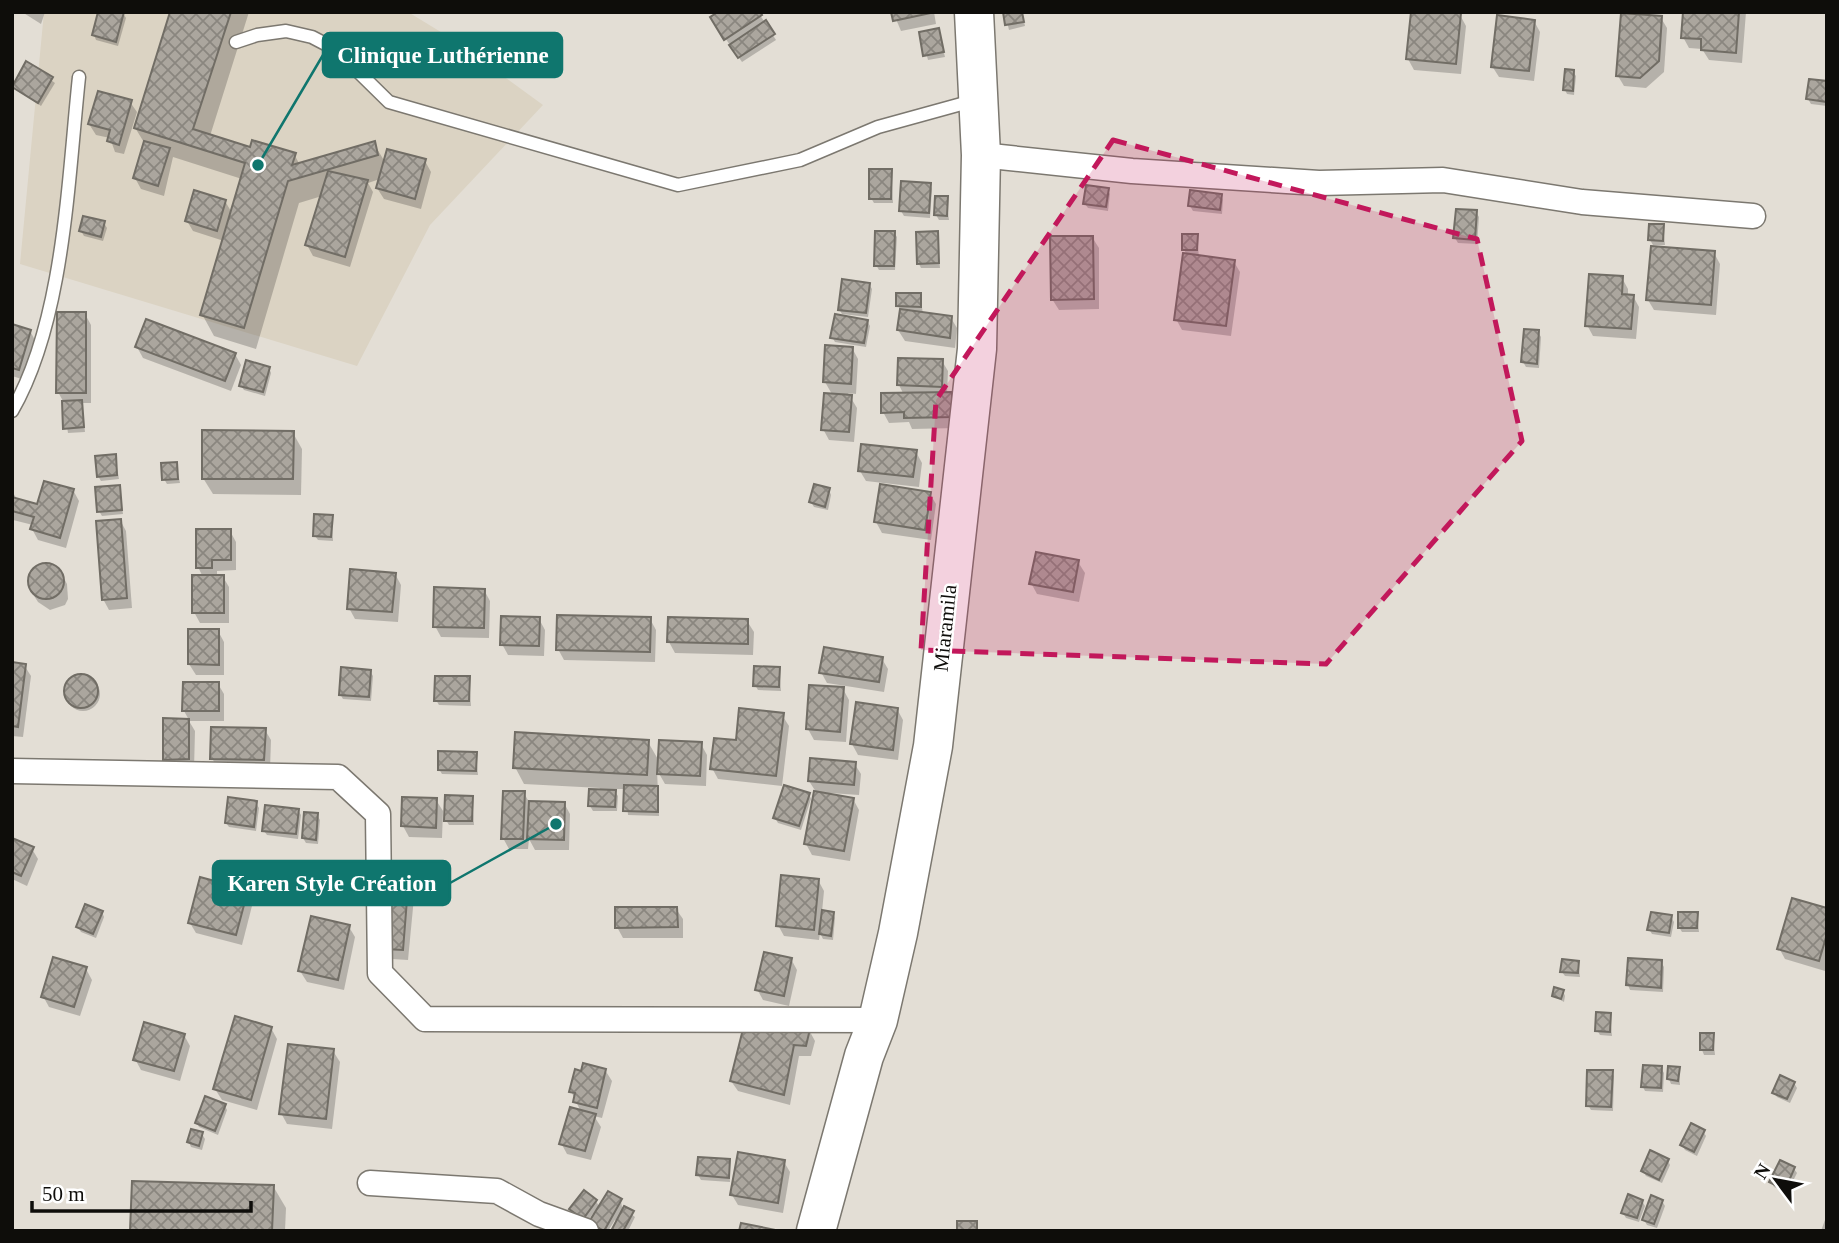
<svg xmlns="http://www.w3.org/2000/svg" width="1839" height="1243" font-family="Georgia,serif">
<defs>
<pattern id="building-cross-hatch" width="8" height="8" patternUnits="userSpaceOnUse" patternTransform="scale(1.75)"><rect width="8" height="8" fill="#aba69e"/><path d="M0 0l8 8M0 8l8-8" fill="none" stroke="#8a867f"/></pattern>
</defs>
<rect width="100%" height="100%" fill="#e3ded5"/>
<path fill="#dbd3c3" d="M44 12H408L454 40 543 105 430 225 357 366 20 264Z"/>
<g fill="#0003">
<path d="M45 12 41 24 22 12Z"/>
<path d="M172 12H249L210 136 251 149 294 154 300 165 374 144 385 162 425 161 431 172 421 209 384 199 377 188 380 179 368 183 373 192 350 267 313 256 307 245 322 196 299 203 256 349 214 336 202 314 224 241 193 231 187 221 225 201 232 213 242 179 173 157 164 196 141 189 135 178 145 144 134 126Z"/>
<path d="M758 12 776 40 742 62 718 28Z"/>
<path d="M893 12H934L936 24 901 31Z"/>
<path d="M1022 12 1025 26 1009 30 1005 13Z"/>
<path d="M1413 12 1460 15 1466 26 1461 74 1414 70 1408 59Z"/>
<path d="M1685 12H1746L1742 63 1709 60 1702 49 1689 48 1683 37Z"/>
<path d="M123 13 126 18 118 46 96 40 94 35Z"/>
<path d="M1661 18 1667 28 1664 72 1646 88 1624 86 1618 76Z"/>
<path d="M1534 21 1540 32 1534 81 1499 77 1492 66Z"/>
<path d="M938 30 945 57 928 60 921 33Z"/>
<path d="M27 63 55 83 41 106 13 86Z"/>
<path d="M1573 72 1576 76 1574 95 1567 94 1565 90Z"/>
<path d="M1827 82V106L1811 104 1808 99Z"/>
<path d="M130 102 137 112 124 154 115 152 110 138 96 135 89 124Z"/>
<path d="M891 171 893 203H874L871 198Z"/>
<path d="M930 184 932 189 930 218 904 216 901 211Z"/>
<path d="M1107 189 1110 194 1108 211 1088 208 1085 204Z"/>
<path d="M1221 195 1223 200 1222 214 1193 211 1190 206Z"/>
<path d="M946 198 949 220H939L936 215Z"/>
<path d="M1476 212 1479 217 1477 244 1458 243 1455 238Z"/>
<path d="M104 223 107 228 103 241 84 236 81 231Z"/>
<path d="M1663 226 1665 245H1653L1650 240Z"/>
<path d="M894 233 897 237 895 270H879L876 265Z"/>
<path d="M937 233 940 268H921L919 264Z"/>
<path d="M1197 236 1199 257 1234 262 1240 272 1231 336 1182 330 1176 319 1187 255 1184 250Z"/>
<path d="M1092 237 1099 248V309L1059 310 1052 299Z"/>
<path d="M1714 253 1720 264 1716 315 1654 310 1648 300Z"/>
<path d="M1622 278 1628 289V296H1633L1639 307 1636 339 1593 336 1587 325Z"/>
<path d="M869 284 872 289 868 317 842 314 839 309Z"/>
<path d="M920 295 923 314 951 318 957 328 955 348 905 341 898 330 901 311 898 306Z"/>
<path d="M85 314 91 325V403H82L85 432 68 433 63 401 58 392Z"/>
<path d="M867 321 870 326 866 347 835 342 832 337Z"/>
<path d="M12 326 30 331 36 342 25 380 12 376Z"/>
<path d="M1538 332 1541 337 1539 368 1526 367 1523 362Z"/>
<path d="M137 347 235 354 241 365 231 391 143 358Z"/>
<path d="M852 348 858 359 856 394 848 393 857 408 854 442 829 440 823 429 833 396 825 382Z"/>
<path d="M942 361 948 371 947 393H951L957 404 958 428 912 429 909 422 889 423 883 412 904 395 899 385Z"/>
<path d="M269 368 271 373 265 396 244 390 241 386Z"/>
<path d="M293 433 302 449 301 495 213 494 203 478Z"/>
<path d="M916 452 922 463 919 487 866 481 860 471Z"/>
<path d="M115 456 119 479 101 481 98 476Z"/>
<path d="M176 464 180 483 167 484 164 479Z"/>
<path d="M119 487 123 514 102 516 99 511Z"/>
<path d="M73 490 79 501 66 548 38 540 32 529 33 525 13 520 12 523V491L18 501 39 506Z"/>
<path d="M829 490 831 495 828 510 814 507 811 502Z"/>
<path d="M930 494 936 504 931 540 882 533 876 522Z"/>
<path d="M332 517 333 541 318 540 315 536Z"/>
<path d="M120 520 126 531 132 608 109 610 103 599Z"/>
<path d="M230 531 236 542V570L217 571V577H223L229 587V623H200L194 612 203 577 198 567Z"/>
<path d="M1078 562 1085 573 1079 602 1037 594 1031 583Z"/>
<path d="M48 564 61 573 67 584 68 599 65 605 50 610 38 602 31 591 30 575 34 569Z"/>
<path d="M395 574 401 585 398 622 355 619 349 608Z"/>
<path d="M484 590 490 601 489 638 441 637 435 626Z"/>
<path d="M539 619 545 630 544 656 508 655 502 644Z"/>
<path d="M650 619 656 630 655 662 564 660 558 649Z"/>
<path d="M747 621 754 632 753 655 675 653 669 642Z"/>
<path d="M218 631 224 642V675H196L189 664Z"/>
<path d="M882 659 888 669 884 692 827 683 821 672Z"/>
<path d="M12 664 24 665 31 676 23 737 12 736Z"/>
<path d="M779 669 781 691 758 690 755 685Z"/>
<path d="M370 671 373 676 371 701 343 699 340 694Z"/>
<circle cx="83" cy="694" r="17"/>
<path d="M469 678 471 706 439 705 436 700Z"/>
<path d="M218 684 224 694V721H189L195 731 194 770H171L165 759V720H189L184 711Z"/>
<path d="M843 689 849 700 846 742 814 740 808 729Z"/>
<path d="M897 709 903 720 898 760 858 755 852 744Z"/>
<path d="M782 715 789 726 782 786 718 779 712 768 737 742Z"/>
<path d="M265 730 271 740 270 770 218 769 212 758Z"/>
<path d="M648 742 659 761 701 744 707 755 706 786 665 784 657 770 659 816 628 815 626 789H613L618 796 617 811H593L590 806 600 788 524 784 515 767Z"/>
<path d="M476 754 478 775 442 774 439 769Z"/>
<path d="M854 763 861 774 859 795 830 793V795L853 799 859 810 850 861 812 855 806 844 816 792 809 781Z"/>
<path d="M524 793 529 802 564 803 570 814 569 850H535L529 839 528 849H509L503 838Z"/>
<path d="M809 794 811 799 801 830 778 823 775 818Z"/>
<path d="M472 797 474 825H449L446 820Z"/>
<path d="M436 800 443 811 442 838 409 837 403 826Z"/>
<path d="M256 803 259 808 256 831 229 827 226 823Z"/>
<path d="M298 810 301 815 298 839 267 835 264 831Z"/>
<path d="M317 815 320 820 318 844 306 843 303 838Z"/>
<path d="M12 840 32 849 38 859 27 886 12 879Z"/>
<path d="M408 876 415 887 408 960 392 959 386 948Z"/>
<path d="M818 880 824 891 822 912 833 913 835 918 833 940 823 939 820 933 819 940 784 936 778 925Z"/>
<path d="M247 891 253 902 242 945 196 933 190 923Z"/>
<path d="M676 909 683 919V938H623L617 927Z"/>
<path d="M1827 910 1825 971 1785 959 1779 948Z"/>
<path d="M102 912 104 917 96 938 81 932 78 927Z"/>
<path d="M1697 914 1699 932H1682L1679 927Z"/>
<path d="M1671 917 1674 922 1671 937 1652 934 1649 929Z"/>
<path d="M349 927 355 937 344 990 307 982 300 971Z"/>
<path d="M791 959 797 970 789 1006 763 1000 757 989Z"/>
<path d="M1578 962 1580 977 1565 976 1562 972Z"/>
<path d="M1661 962 1664 967 1663 992 1630 990 1628 985Z"/>
<path d="M86 969 92 980 80 1016 49 1007 43 996Z"/>
<path d="M1563 991 1565 996 1564 1002 1554 996Z"/>
<path d="M1610 1015 1612 1036 1600 1035 1597 1030Z"/>
<path d="M271 1028 277 1039 257 1110 222 1100 215 1089Z"/>
<path d="M809 1030 815 1041 811 1056H799L790 1105 738 1091 731 1081Z"/>
<path d="M184 1035 190 1046 180 1081 141 1070 135 1059Z"/>
<path d="M1713 1035 1715 1055H1704L1702 1050Z"/>
<path d="M333 1051 340 1062 332 1129 287 1124 281 1113Z"/>
<path d="M1661 1068 1664 1073 1663 1092 1645 1091 1643 1087Z"/>
<path d="M1679 1069 1680 1085 1671 1084 1669 1079Z"/>
<path d="M605 1070 612 1081 602 1118 594 1116 601 1127 591 1160 567 1154 561 1143 581 1112 571 1091Z"/>
<path d="M1612 1072 1614 1076 1613 1111 1591 1110 1588 1105Z"/>
<path d="M1794 1083 1797 1088 1790 1103 1777 1097 1774 1093Z"/>
<path d="M225 1106 227 1110 218 1135 199 1127 197 1123Z"/>
<path d="M1703 1131 1706 1136 1697 1156 1685 1150 1682 1145Z"/>
<path d="M202 1134 205 1139 202 1150 191 1147 189 1142Z"/>
<path d="M729 1161 730 1182 701 1180 698 1175Z"/>
<path d="M1668 1161 1670 1165 1662 1183 1646 1176 1643 1171Z"/>
<path d="M784 1162 790 1172 783 1213 738 1205 732 1195Z"/>
<path d="M1794 1169 1797 1173 1787 1193 1774 1187 1771 1182Z"/>
<path d="M273 1186 286 1208 285 1231H132Z"/>
<path d="M596 1201 600 1208 621 1201 622 1207 635 1217 628 1231H613L617 1222 615 1220 608 1231H600L594 1227 597 1212 595 1211 586 1223 572 1209Z"/>
<path d="M1642 1201 1645 1206 1639 1222 1626 1218 1623 1213Z"/>
<path d="M1662 1201 1665 1206 1657 1228 1647 1225 1644 1220Z"/>
<path d="M1826 1217 1827 1231H1821Z"/>
</g>
<g fill="url(#building-cross-hatch)" stroke="#716d65" stroke-width="2">
<path d="M98 12H124L116 42 92 35Z"/>
<path d="M170 12H231L193 129 250 147 252 140 296 153 292 165 375 141 378 155 288 181 244 328 200 315 245 163 134 128Z"/>
<path d="M718 12H760L762 15 724 40 710 17Z"/>
<path d="M891 12H931V13L893 21Z"/>
<path d="M1003 12H1022L1024 22 1005 25Z"/>
<path d="M1411 12 1461 13 1456 64 1406 59Z"/>
<path d="M1683 12H1739L1736 53 1701 50V39L1681 38Z"/>
<path d="M1621 13 1662 16 1659 61 1640 78 1616 76Z"/>
<path d="M1497 15 1535 20 1529 71 1491 67Z"/>
<path d="M766 20 775 34 738 58 729 45Z"/>
<path d="M939 28 944 52 923 56 919 32Z"/>
<path d="M26 61 53 77 38 103 12 87Z"/>
<path d="M1565 69 1574 70 1573 91 1563 90Z"/>
<path d="M1809 79 1827 81V102L1806 99Z"/>
<path d="M98 91 132 100 119 145 107 141 110 130 88 124Z"/>
<path d="M144 141 170 148 158 186 133 178Z"/>
<path d="M387 149 426 159 415 199 376 188Z"/>
<path d="M869 169H892L891 199H869Z"/>
<path d="M328 171 368 180 345 257 305 245Z"/>
<path d="M901 181 931 183 929 213 899 211Z"/>
<path d="M1086 185 1109 188 1106 207 1083 204Z"/>
<path d="M194 190 226 200 217 231 185 221Z"/>
<path d="M1190 190 1222 194 1220 210 1188 206Z"/>
<path d="M935 196H948L947 216 934 215Z"/>
<path d="M1456 209 1477 210 1475 240 1453 238Z"/>
<path d="M83 216 105 221 101 237 79 231Z"/>
<path d="M1649 224H1664L1663 241 1648 240Z"/>
<path d="M875 231H895L894 266H874Z"/>
<path d="M938 231 939 263 917 264 916 232Z"/>
<path d="M1182 234H1198L1197 250H1182Z"/>
<path d="M1050 236H1093L1094 299 1051 300Z"/>
<path d="M1651 246 1715 251 1711 305 1646 300Z"/>
<path d="M1183 253 1235 260 1226 326 1174 320Z"/>
<path d="M1589 274 1623 276 1622 294 1634 295 1631 329 1585 326Z"/>
<path d="M842 279 870 283 866 313 838 310Z"/>
<path d="M896 293H921V307L896 306Z"/>
<path d="M900 309 952 316 950 338 897 330Z"/>
<path d="M57 312H86V393H56Z"/>
<path d="M835 314 868 320 864 343 830 338Z"/>
<path d="M146 319 236 353 225 381 135 347Z"/>
<path d="M12 324 31 330 19 370 12 368Z"/>
<path d="M1524 329 1539 330 1537 364 1521 362Z"/>
<path d="M825 345 853 347 851 384 823 382Z"/>
<path d="M898 358 943 359 942 387 897 385Z"/>
<path d="M246 360 270 367 263 392 239 386Z"/>
<path d="M952 392V417L904 418V412L881 413V393Z"/>
<path d="M824 393 852 395 849 432 821 430Z"/>
<path d="M82 400 84 427 63 429 62 401Z"/>
<path d="M202 430 294 431 293 479H202Z"/>
<path d="M861 444 917 450 913 477 858 471Z"/>
<path d="M116 454 117 475 97 477 95 456Z"/>
<path d="M177 462 178 479 162 480 161 463Z"/>
<path d="M44 481 74 489 60 538 30 529 34 517 12 511V497L37 504Z"/>
<path d="M814 484 830 488 825 507 809 502Z"/>
<path d="M880 484 931 492 925 530 874 522Z"/>
<path d="M120 485 122 510 97 512 95 487Z"/>
<path d="M314 514 333 515 331 537 313 536Z"/>
<path d="M121 519 127 598 102 600 96 521Z"/>
<path d="M196 529H231V560H212V568H196Z"/>
<path d="M1036 552 1079 560 1073 592 1029 584Z"/>
<circle cx="46" cy="581" r="18"/>
<path d="M350 569 396 573 392 612 347 609Z"/>
<rect x="192" y="575" width="32" height="38"/>
<path d="M434 587 485 589 484 628 433 627Z"/>
<path d="M557 615 651 617 650 652 556 650Z"/>
<path d="M501 616 540 617 539 646 500 645Z"/>
<path d="M668 617 748 619V644L667 642Z"/>
<path d="M188 629H219V665L188 664Z"/>
<path d="M824 647 883 657 879 682 819 673Z"/>
<path d="M12 662 26 664 18 727 12 726Z"/>
<path d="M754 666 780 667 779 687 753 686Z"/>
<path d="M341 667 371 670 369 697 339 695Z"/>
<circle cx="81" cy="691" r="17"/>
<path d="M435 676H470L469 701H434Z"/>
<path d="M183 682H219V711H182Z"/>
<path d="M809 685 844 687 840 732 806 729Z"/>
<path d="M856 702 898 708 893 750 850 744Z"/>
<path d="M739 708 784 713 776 776 710 769 714 738 736 740Z"/>
<path d="M163 718 189 719V759L163 760Z"/>
<path d="M211 727 266 728 264 760 210 759Z"/>
<path d="M515 732 649 740 647 775 513 768Z"/>
<path d="M659 740 702 742 700 776 657 774Z"/>
<path d="M438 751 477 752 476 771 438 770Z"/>
<path d="M810 758 856 762 854 785 808 781Z"/>
<path d="M624 785 658 786V812L623 811Z"/>
<path d="M784 785 810 793 799 826 773 818Z"/>
<path d="M589 789 616 790 615 807 588 806Z"/>
<path d="M503 791H525L523 839H501Z"/>
<path d="M814 791 854 798 844 851 804 844Z"/>
<path d="M445 795 473 796 472 821H444Z"/>
<path d="M228 797 257 801 254 827 225 823Z"/>
<path d="M402 797 437 798 436 828 401 826Z"/>
<path d="M529 801 565 802 564 840 527 839Z"/>
<path d="M265 805 299 809 296 834 262 831Z"/>
<path d="M304 812 318 813 316 840 302 838Z"/>
<path d="M12 838 34 847 21 876 12 872Z"/>
<path d="M392 873 409 874 403 950 385 949Z"/>
<path d="M781 875 819 879 814 930 776 926Z"/>
<path d="M200 877 248 890 236 935 188 923Z"/>
<path d="M1792 898 1827 908V934L1819 961 1777 949Z"/>
<path d="M85 904 103 911 93 934 76 927Z"/>
<path d="M615 907H677L678 927 615 928Z"/>
<path d="M822 910 834 912 831 936 819 934Z"/>
<path d="M1651 912 1672 915 1669 933 1647 930Z"/>
<path d="M1678 912H1698L1697 928H1678Z"/>
<path d="M311 916 350 925 338 980 298 971Z"/>
<path d="M764 952 792 958 784 996 755 990Z"/>
<path d="M53 957 87 967 74 1007 41 997Z"/>
<path d="M1628 958 1662 960 1661 988 1626 985Z"/>
<path d="M1562 959 1579 961 1578 973 1560 972Z"/>
<path d="M1554 987 1564 990 1561 999 1552 996Z"/>
<path d="M1596 1012 1611 1013 1610 1032 1595 1031Z"/>
<path d="M235 1016 272 1027 251 1100 213 1089Z"/>
<path d="M144 1022 185 1034 174 1071 133 1060Z"/>
<path d="M744 1025 810 1029 806 1046 794 1045 784 1095 730 1081Z"/>
<path d="M1700 1033H1714L1713 1050H1700Z"/>
<path d="M288 1044 334 1049 326 1119 279 1114Z"/>
<path d="M583 1063 606 1069 597 1108 573 1102 575 1093 569 1092 575 1069 581 1071Z"/>
<path d="M1643 1065 1662 1066 1661 1088 1641 1087Z"/>
<path d="M1668 1066 1680 1067 1678 1081 1667 1079Z"/>
<path d="M1587 1070H1613L1611 1107 1586 1106Z"/>
<path d="M1780 1075 1795 1082 1787 1099 1772 1093Z"/>
<path d="M205 1096 226 1104 215 1131 195 1123Z"/>
<path d="M570 1107 596 1114 585 1151 559 1144Z"/>
<path d="M1691 1123 1705 1130 1694 1152 1680 1145Z"/>
<path d="M191 1129 203 1132 199 1146 187 1142Z"/>
<path d="M1650 1150 1669 1159 1659 1180 1641 1171Z"/>
<path d="M738 1152 785 1160 778 1203 730 1195Z"/>
<path d="M698 1157 730 1159 729 1178 696 1175Z"/>
<path d="M1780 1160 1795 1167 1785 1190 1769 1182Z"/>
<path d="M132 1181 274 1185 272 1231H130Z"/>
<path d="M584 1190 597 1200 583 1219 569 1209Z"/>
<path d="M608 1191 622 1199 604 1231 589 1222Z"/>
<path d="M1628 1194 1643 1200 1637 1218 1621 1213Z"/>
<path d="M1651 1195 1663 1200 1654 1224 1642 1220Z"/>
<path d="M624 1206 634 1211 623 1231H611Z"/>
<rect x="957" y="1221" width="20" height="10"/>
<path d="M741 1223 776 1230 775 1231H739Z"/>
</g>
<g fill="none" stroke-linecap="round" stroke-linejoin="round">
<defs>
<g id="service">
<path d="M236 42 257 35 286 31 312 37 335 49 389 102 678 185 800 160 878 127 976 100"/>
<path d="M12 411C64 321 68 180 79 77"/>
</g>
<g id="minor">
<path d="M981 155 1132 171 1319 183 1443 180 1582 202 1753 216"/>
<path d="M12 771 338 777 378 814 380 973 425 1019 878 1020"/>
<path d="M370 1183 497 1191 539 1214 586 1231"/>
</g>
<path id="primary" d="M816 1231 864 1056 878 1020 898 933 933 746 977 349 981 155 974 12"/>
</defs>
<use href="#service" stroke="#7c7870" stroke-width="15"/>
<use href="#minor" stroke="#7c7870" stroke-width="27"/>
<use href="#primary" stroke="#7c7870" stroke-width="41"/>
<use href="#service" stroke="#fff" stroke-width="12"/>
<use href="#minor" stroke="#fff" stroke-width="24"/>
<use href="#primary" stroke="#fff" stroke-width="38"/>
</g>
<path fill="#c2185b" fill-opacity="0.2" stroke="#c2185b" stroke-width="5" stroke-dasharray="14 9" stroke-linejoin="round" d="M1113 140 1477 239 1522 441 1326 664 921 650 936 400Z"/>
<g text-anchor="middle" dominant-baseline="central" stroke-width="5" stroke-linejoin="round" paint-order="stroke">
<g font-size="21" fill="#0e0d0a" stroke="#fff">
<text transform="translate(945 628) rotate(-84)">Miaramila</text>
</g>
</g>
<path fill="none" stroke="#0f766e" stroke-width="2.5" d="M258 165L323 55M556 824L450 883"/>
<g fill="#0f766e" stroke="#fff" stroke-width="2.5">
<circle cx="258" cy="165" r="7"/>
<circle cx="556" cy="824" r="7"/>
</g>
<g fill="#0f766e" stroke="#0f766e" stroke-width="2.5">
<rect x="323" y="33" width="239" height="44" rx="7"/>
<rect x="213" y="861" width="237" height="44" rx="7"/>
</g>
<g font-size="23" text-anchor="middle" font-weight="bold" fill="#fff">
<text x="443" y="63">Clinique Luthérienne</text>
<text x="332" y="891">Karen Style Création</text>
</g>
<rect width="1839" height="1243" fill="none" stroke="#0e0d0a" stroke-width="28"/>
<g transform="translate(1776 1180) rotate(302)" stroke="#ffffff" stroke-width="5" paint-order="stroke">
<path d="M0-5L12 26L0 18L-12 26Z" fill="#0e0d0a"/>
<text y="-10" font-size="19" font-weight="bold" text-anchor="middle" fill="#0e0d0a">N</text>
</g>
<path d="M32 1201v10h219v-10" fill="none" stroke="#0e0d0a" stroke-width="3.5"/>
<text x="42" y="1201" font-size="21" fill="#0e0d0a" stroke="#ffffff" stroke-width="5" paint-order="stroke">50 m</text>
</svg>
